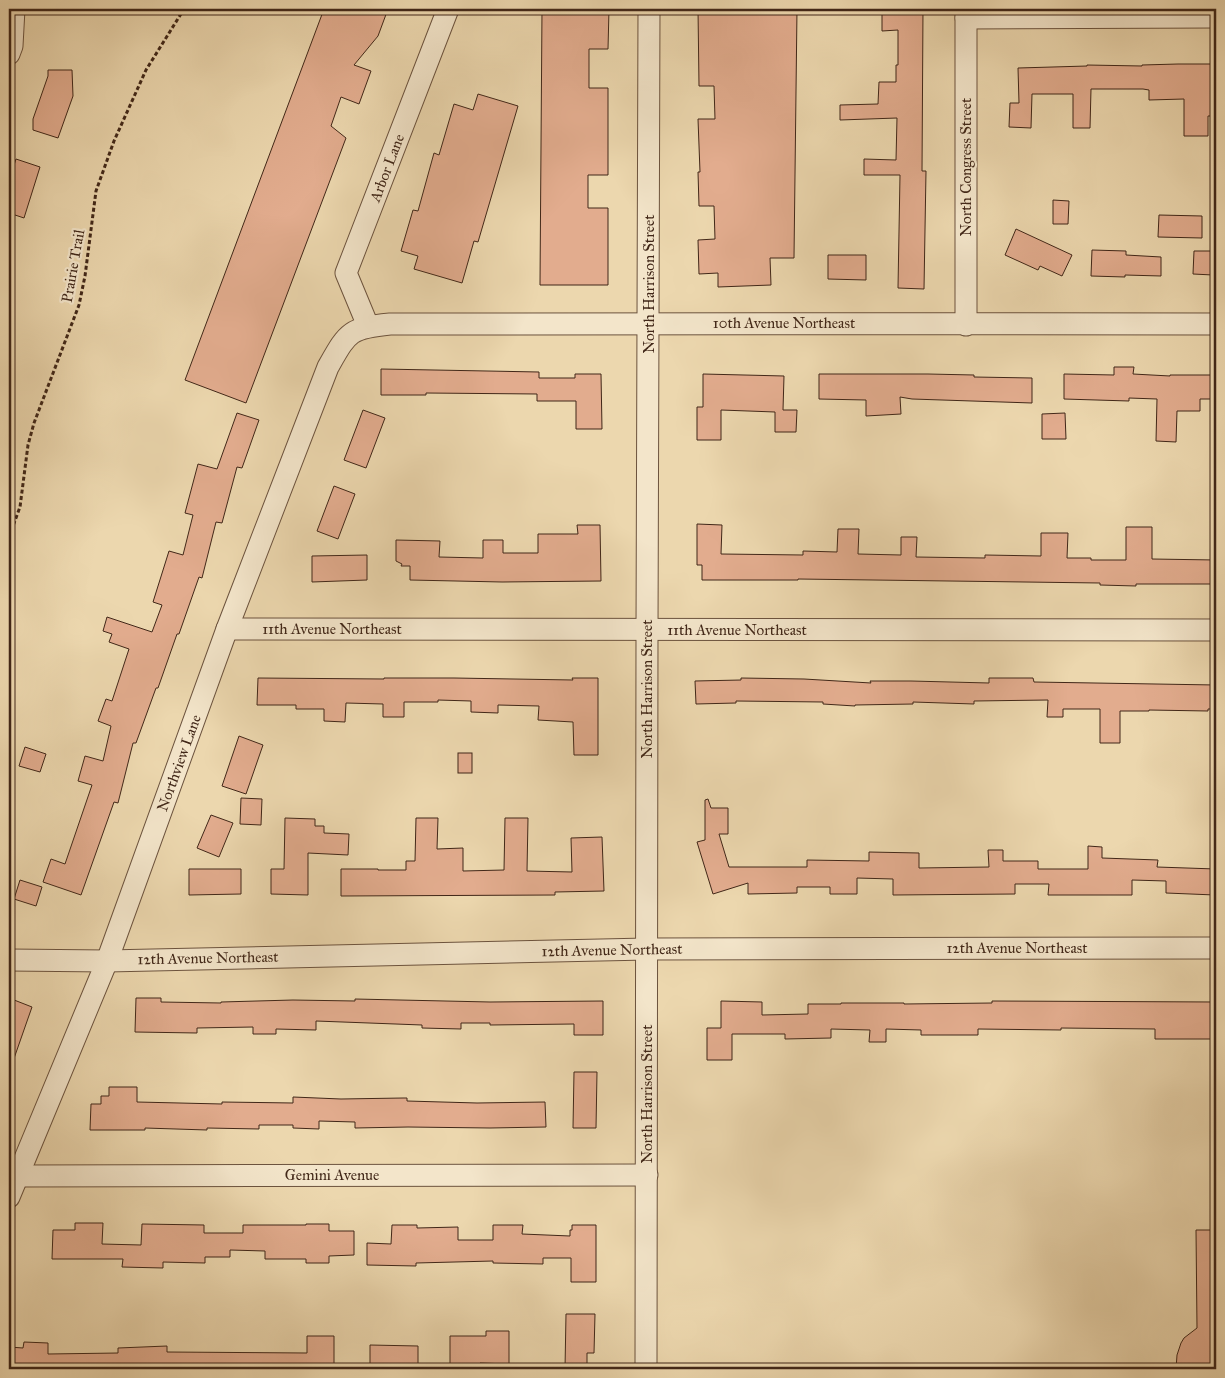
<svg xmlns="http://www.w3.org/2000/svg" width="1225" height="1378" font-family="'IM FELL Great Primer',serif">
<rect width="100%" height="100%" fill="#ecd7ae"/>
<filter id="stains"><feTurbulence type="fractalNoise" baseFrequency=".004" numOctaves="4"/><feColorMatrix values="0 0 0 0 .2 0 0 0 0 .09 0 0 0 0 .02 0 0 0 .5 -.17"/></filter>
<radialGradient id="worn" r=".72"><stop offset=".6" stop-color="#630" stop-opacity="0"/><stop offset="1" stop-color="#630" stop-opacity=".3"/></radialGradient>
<g fill="#e2ac8e" stroke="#412718">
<path d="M324 9H388L378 36 354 65 371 71 359 104 341 97 331 126 346 138 246 403 185 380Z"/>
<path d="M542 9H609L608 49H589V88H608V175H588V208H608V285H540Z"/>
<path d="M698 9H797L794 258H770L771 285 718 287V273L699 274 698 240 715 239 714 206H699L698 172H700L698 119H715L714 86H699Z"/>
<path d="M898 9H923L922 171H926L924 289 898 288 900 175H864V159L896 160 897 118 840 120V105L878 104 879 82H896V65H898V30L882 31V10Z"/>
<path d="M1178 64H1216V116H1208V136H1184V99L1149 100V90L1143 89H1091L1090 128H1073V94H1032L1031 128 1009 127 1010 103H1019L1018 68 1087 66V65L1142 66V65Z"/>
<path d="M48 70H72L73 96 58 138 33 130V119L48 76Z"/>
<path d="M478 94 518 106 478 242 474 241 462 283 414 269 418 256 401 251 413 210 418 211 434 153 439 155 454 104 473 110Z"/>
<path d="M16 159 40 167 24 218 9 213V181Z"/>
<path d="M1053 200 1069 201 1068 224H1053Z"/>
<path d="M1159 215 1202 216V238L1158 237Z"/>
<path d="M1016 229 1072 255 1062 276 1040 266 1038 270 1005 255Z"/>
<path d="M1092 250 1126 251V255L1161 257V276L1125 275V277L1091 276Z"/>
<path d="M1194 251H1214L1213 275 1193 274Z"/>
<path d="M828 255H866V280L828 279Z"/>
<path d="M1114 367H1134L1133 374 1170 376V375H1211V399H1200V411H1177L1176 442 1156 441 1157 399 1129 398V401L1064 399V374L1114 375Z"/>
<path d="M381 369 539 372V378H575V374H601L602 429H576V401H537V394L426 393V395H381Z"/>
<path d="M703 374 784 376 783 410H797L796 432H775V412L721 410V440H697V407H703Z"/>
<path d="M819 374H928L974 375V377L1032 378V403L912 399 900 397 901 414 866 416V400L819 399Z"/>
<path d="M363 410 385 418 366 468 344 460Z"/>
<path d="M237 413 259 420 242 468 237 467 222 523 216 522 202 578 199 577 179 634H177L158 688H156L136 743H133L118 803 114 802 81 895 43 882 51 859 65 864 92 785 78 781 85 756 103 761 111 726 98 721 106 699 112 701 129 649 109 642 112 634 103 631 107 617 152 632 162 605 153 602 169 551 183 555 193 515 185 513 198 464 217 469Z"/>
<path d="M1065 413 1066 439H1042V414Z"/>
<path d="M334 486 355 494 338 539 317 531Z"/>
<path d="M697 524 722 525 721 554 803 555V551L837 552 838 529H859L858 554 901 555V537H917L916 557 985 558V555L1041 556V533H1068L1067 558H1091V560H1126V527H1152V559L1216 560V584H1136V586L1100 585V583L798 579V580H702V565H697Z"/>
<path d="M577 525H600L601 581 502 582 410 580V566H401L402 564 396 561V540L440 541 439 557 483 558V540H503V553H538V534H578Z"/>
<path d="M367 555V580L312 582V556Z"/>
<path d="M258 678 384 679V678H454L573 680 572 678H598V755H574L573 722 538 720 539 706 498 705V713L471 712V701L438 700V702H404V717H383V704L346 703 345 722 324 721V709H296V705H257Z"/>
<path d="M741 678 804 679 871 683 870 681H911L989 683V678H1033L1034 682 1216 685V709H1208V711L1149 710V711H1120V743H1100V709H1063V717H1047L1048 700 974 701V704L913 702V704L855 705V706L823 704V702L736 701V703L696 704 695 681 741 680Z"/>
<path d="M239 736 263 745 246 794 222 786Z"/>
<path d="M25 747 46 754 40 772 19 766Z"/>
<rect x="458" y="753" width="14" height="20"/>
<path d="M241 798 262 799 261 825 240 824Z"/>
<path d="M708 799 711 808H728V834H719L729 867H807V860L869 861V852L919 853V868L989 867 988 850H1003V861H1038V869H1088V846L1102 847V858L1158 860 1157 867 1216 869 1215 895 1166 893V881L1132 880V895H1048L1049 884H1015V894L893 895V879L857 878V894H830V887H797V893L748 894V883L713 894 697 842 705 840V800Z"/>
<path d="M211 815 233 823 219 857 197 848Z"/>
<path d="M285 818 315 819V826H324V833L349 834 348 855 308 853V895L271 894V869H284Z"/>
<path d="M416 818H438L437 849 463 848V871L504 870 505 818H528L527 871 572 872 571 838 602 837 604 891 555 892V895L341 896V869H378V870H406V861H415Z"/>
<path d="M189 869H241V894L189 895Z"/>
<path d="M20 880 42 887 36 906 14 899Z"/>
<path d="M9 998 32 1007 11 1067H9Z"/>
<path d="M136 998H161V1002L221 1003V1002L293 1000 355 1001V999L490 1002 603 1001V1035H574V1024L490 1025V1023H461V1029L422 1028V1025L316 1021V1030L276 1029V1034H253V1027L197 1028V1033L135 1032Z"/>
<path d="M721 1001 762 1002V1015L808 1014V1004H841V1003H904V1004L992 1003V1001L1216 1002V1039H1155V1029L1061 1028V1030L978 1029V1035H921V1030L886 1029V1042H869L870 1030 831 1029V1038L785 1039V1034H732V1060H707V1028H721Z"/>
<path d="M574 1072H597L596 1128H573Z"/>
<path d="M109 1087H137V1102L222 1104V1102L293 1103V1097L341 1099 403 1098H407V1101L477 1103 545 1102 546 1127 490 1128 408 1127 355 1128V1122L319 1121V1129L293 1128V1125H259V1129L207 1128V1130L145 1128V1130H90L91 1104H101V1096H109Z"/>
<path d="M75 1223H103L102 1244 141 1245 142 1224 204 1225V1233H243V1225H306V1224H329V1231H354V1255L329 1256V1263H306V1259H265V1251L230 1250V1257H205V1263L163 1262V1268L122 1267 123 1259H52L53 1230H75Z"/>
<path d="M392 1225H417V1228L458 1227V1240H493V1225H523L522 1234 570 1236V1230H572V1225H596V1282H571V1258H543V1264L493 1263V1261L416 1263V1266L367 1265V1243L391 1244Z"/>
<path d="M1196 1230H1216V1369H1176L1177 1355 1181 1343 1184 1338 1197 1328Z"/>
<path d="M566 1314H595L594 1353H587V1369H565Z"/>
<path d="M486 1331H509V1364L480 1363V1369H450V1336H486Z"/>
<path d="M307 1336H334V1369H9V1347L23 1348 24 1342 48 1343V1354L118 1353V1348L167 1346V1352L307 1353Z"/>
<path d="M370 1345 418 1346V1369H370Z"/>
</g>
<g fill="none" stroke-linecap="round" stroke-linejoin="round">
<defs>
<g id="minor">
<path d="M966 9V325"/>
<path d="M966 18 1216 17"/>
<path d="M9 54 12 46 14 9"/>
<path d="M368 326 346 273 448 9"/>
<path d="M227 629 1216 630"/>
<path d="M9 960 107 961 647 949 1216 948"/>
<path d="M17 1176 647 1175"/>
<path d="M9 1197 107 961 227 629 328 367C348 332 349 328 390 324 665 322 941 325 1216 324"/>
<path d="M646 1369 647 630 649 9"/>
</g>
</defs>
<use href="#minor" stroke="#6c533e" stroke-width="23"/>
<path stroke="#412718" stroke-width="3" stroke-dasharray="4 2.5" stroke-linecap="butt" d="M9 537 20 507 28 445 34 423 79 305 85 276 96 191 114 141 146 70 184 9"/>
<use href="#minor" stroke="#f3e5ca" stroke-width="21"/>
</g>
<g text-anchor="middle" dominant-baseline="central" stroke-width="4.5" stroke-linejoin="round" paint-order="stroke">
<g font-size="15" fill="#412718" stroke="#f3e5ca">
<text transform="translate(966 167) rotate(-90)">North Congress Street</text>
<text transform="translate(387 168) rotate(-69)">Arbor Lane</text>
<text transform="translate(73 266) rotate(-80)">Prairie Trail</text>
<text transform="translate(649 284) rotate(-90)">North Harrison Street</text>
<text x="784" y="323">10th Avenue Northeast</text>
<text x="332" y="629">11th Avenue Northeast</text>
<text x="737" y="630">11th Avenue Northeast</text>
<text transform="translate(647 689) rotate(-90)">North Harrison Street</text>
<text transform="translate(179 763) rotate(-70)">Northview Lane</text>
<text x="1017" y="948">12th Avenue Northeast</text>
<text transform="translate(612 950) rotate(-1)">12th Avenue Northeast</text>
<text transform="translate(208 958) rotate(-1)">12th Avenue Northeast</text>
<text transform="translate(647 1094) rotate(-90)">North Harrison Street</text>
<text x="332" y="1175">Gemini Avenue</text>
</g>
</g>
<rect width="1225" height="1378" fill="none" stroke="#ecd7ae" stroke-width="30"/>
<rect x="10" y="10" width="1205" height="1358" fill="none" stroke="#412718" stroke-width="2.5"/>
<rect x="15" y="15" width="1195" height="1348" fill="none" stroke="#412718"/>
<rect width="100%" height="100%" filter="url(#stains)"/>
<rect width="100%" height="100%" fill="url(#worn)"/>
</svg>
